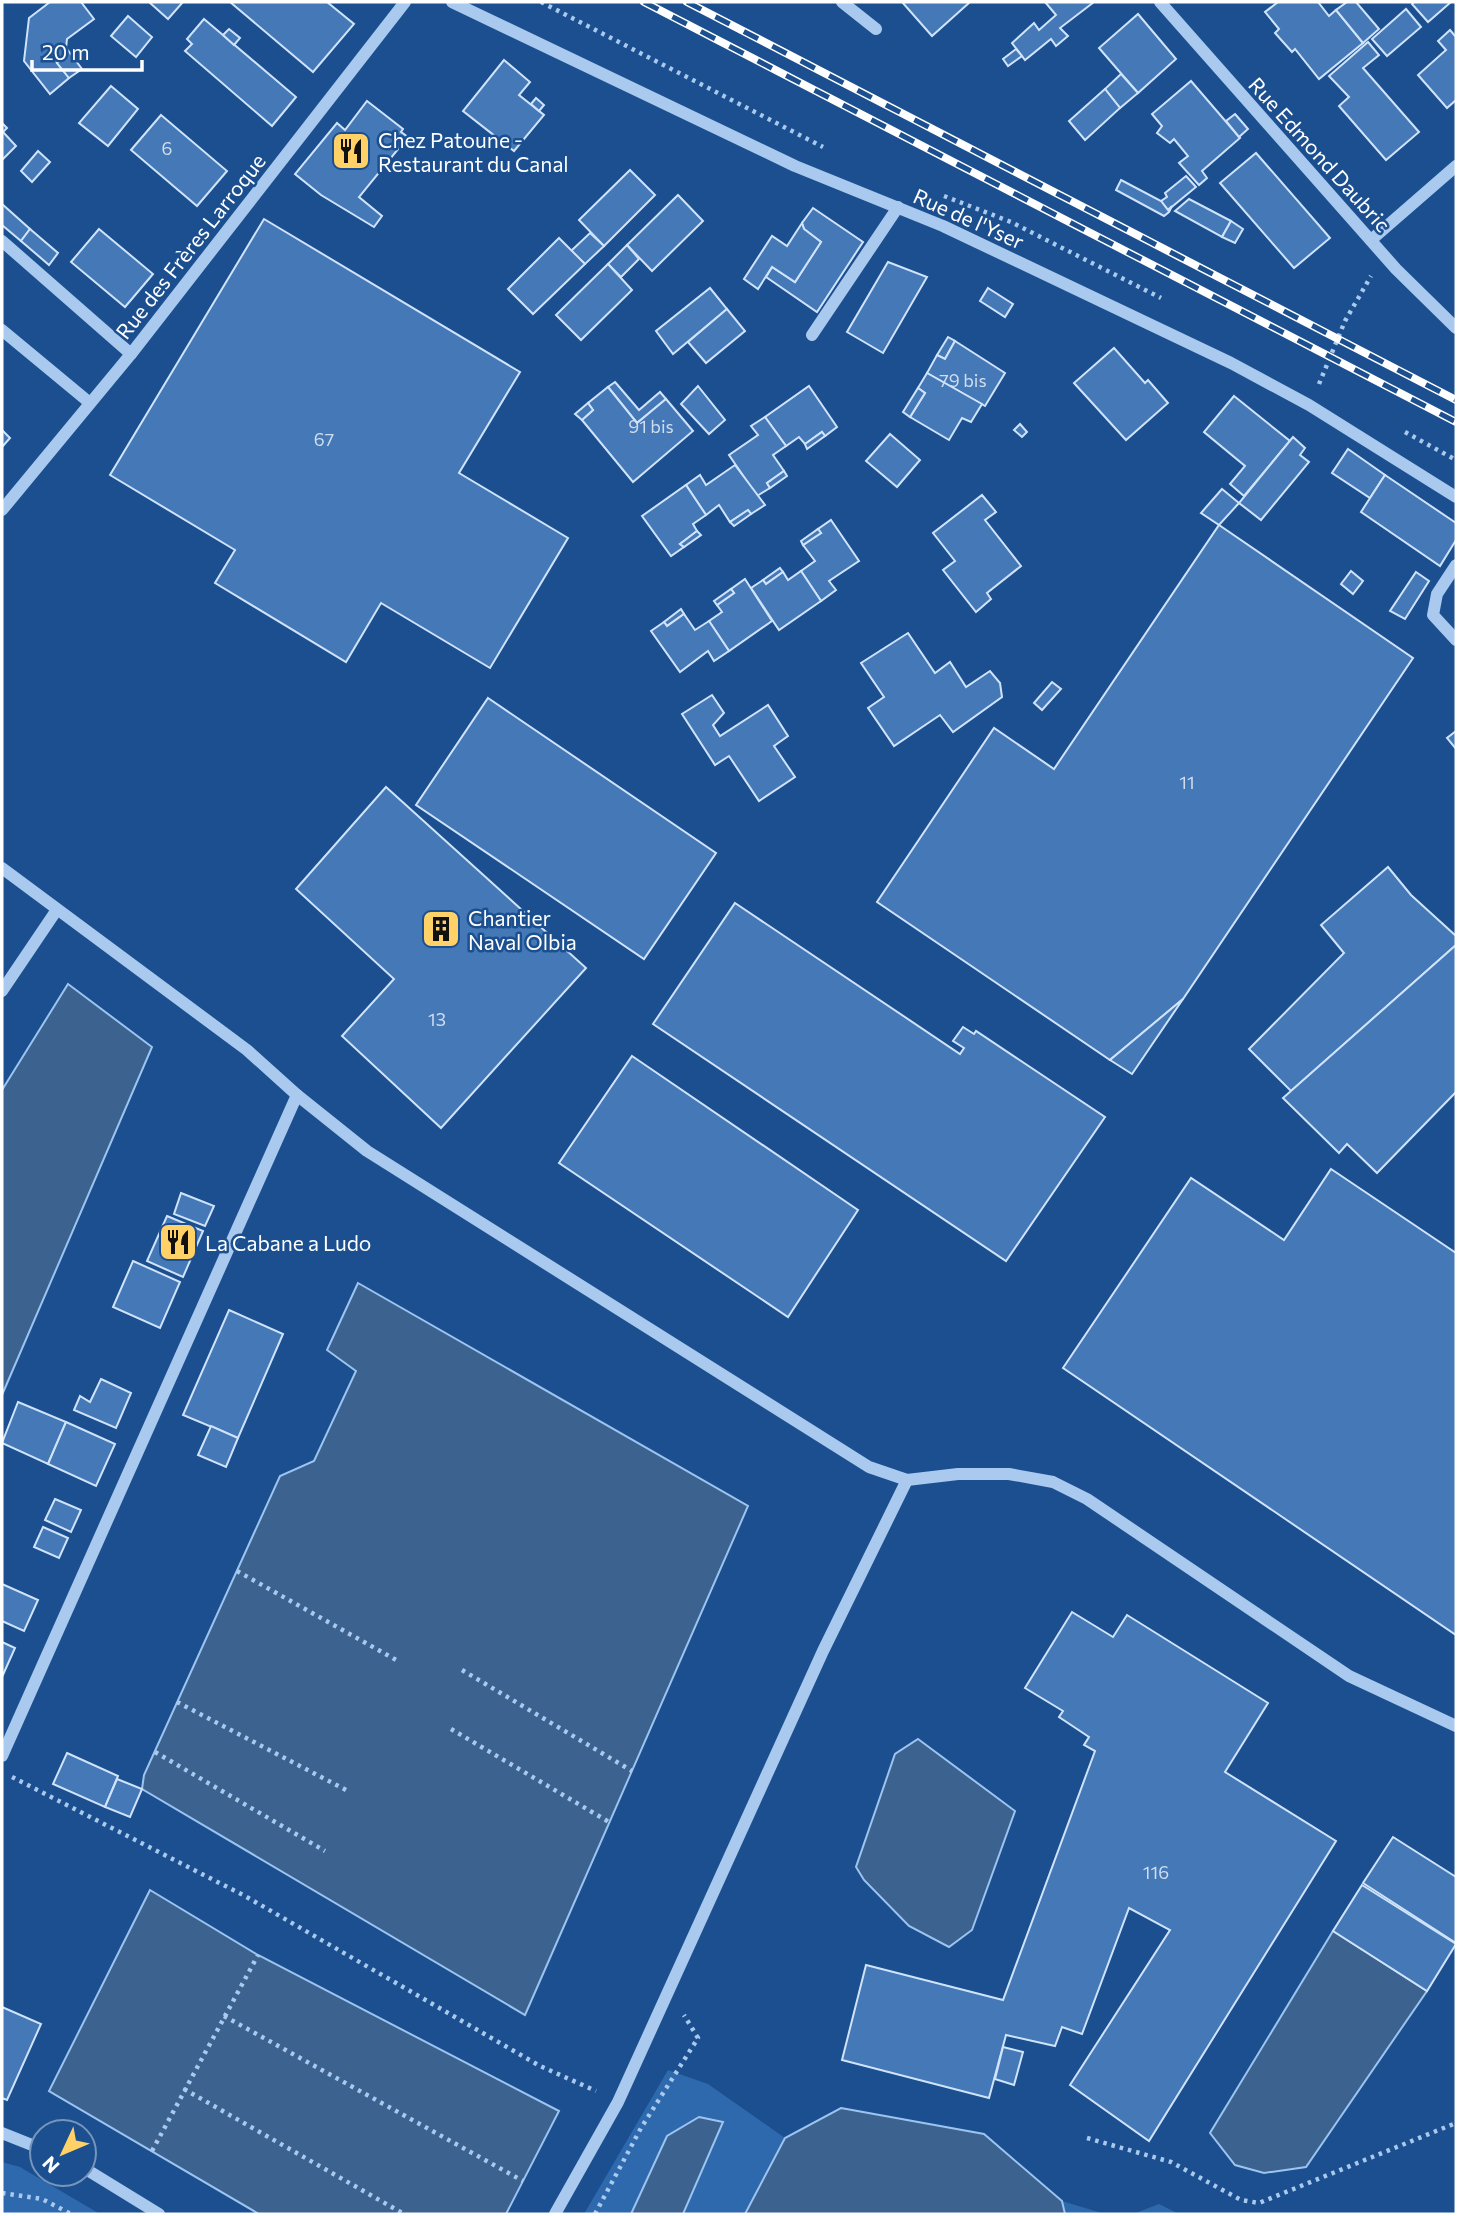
<svg xmlns="http://www.w3.org/2000/svg" width="1458" height="2216" font-family="Commissioner,sans-serif">
<rect width="100%" height="100%" fill="#1b4f8f"/>
<g fill="#2e69ad">
<path d="M668 2070 708 2084 785 2138 745 2214H683L723 2123 667 2136 631 2214H584Z"/>
<path d="M2 2162 20 2167 100 2214H2Z"/>
<path d="M1062 2201 1105 2214H1065Z"/>
<path d="M1159 2204 1179 2214H1133Z"/>
</g>
<g fill="#3c6290" stroke="#9cc4f0" stroke-width="2">
<path d="M68 984 152 1047 2 1395V1090Z"/>
<path d="M358 1283 748 1506 525 2015 142 1789 144 1775 280 1476 314 1461 356 1371 327 1350Z"/>
<path d="M918 1739 1015 1811 972 1930 949 1947 909 1926 864 1880 856 1867 895 1754Z"/>
<path d="M150 1890 258 1955 559 2111 506 2214H259L49 2091Z"/>
<path d="M1333 1931 1427 1991 1306 2167 1264 2173 1235 2165 1210 2133Z"/>
<path d="M841 2108 984 2134 1062 2201 1065 2214H745L785 2138Z"/>
<path d="M699 2117 723 2122 683 2214H631L667 2136Z"/>
</g>
<g fill="#4478b7" stroke="#cfe3fa" stroke-width="2">
<path d="M50 2H81L94 19 67 39 65 57 57 63 69 78 50 94 24 61 29 18Z"/>
<path d="M149 2H183L168 19Z"/>
<path d="M230 2H327L354 24 313 72Z"/>
<path d="M902 2H970L932 36Z"/>
<path d="M1045 2H1094L1060 28 1068 36 1056 46 1051 39 1025 60 1012 43 1034 23 1039 30 1056 15Z"/>
<path d="M1278 2H1318L1329 16 1336 10 1363 43 1319 79 1295 49 1292 52 1275 33 1279 29 1265 12Z"/>
<path d="M1347 2H1356L1379 29 1363 43 1336 10Z"/>
<path d="M1414 2H1451L1428 22 1412 4Z"/>
<path d="M1406 9 1421 27 1387 56 1372 39Z"/>
<path d="M1138 14 1176 59 1138 93 1099 48Z"/>
<path d="M128 16 152 37 136 57 111 36Z"/>
<path d="M204 19 296 97 272 126 185 51 192 44 187 39Z"/>
<path d="M229 29 240 38 234 45 223 35Z"/>
<path d="M1450 30 1456 37V100L1447 108 1418 75 1446 50 1438 41Z"/>
<path d="M1368 42 1379 55 1363 68 1419 132 1386 160 1339 106 1349 97 1329 76Z"/>
<path d="M67 49 82 69 69 78 57 63 65 57Z"/>
<path d="M1016 49 1022 56 1008 66 1003 59Z"/>
<path d="M504 60 530 82 519 95 544 115 514 151 463 111Z"/>
<path d="M1121 74 1138 93 1120 108 1105 89Z"/>
<path d="M1191 81 1240 138 1202 171 1207 178 1199 185 1179 163 1188 156 1174 139 1170 143 1157 133 1162 126 1152 114Z"/>
<path d="M111 86 138 109 108 146 79 123Z"/>
<path d="M1105 89 1120 108 1085 140 1069 121Z"/>
<path d="M536 98 544 105 539 111 531 104Z"/>
<path d="M367 101 403 129 401 132 408 137 359 197 382 216 374 227 321 195 295 174 337 123 345 130Z"/>
<path d="M1235 114 1248 129 1239 137 1226 121Z"/>
<path d="M161 115 227 171 197 206 131 150Z"/>
<path d="M2 123 7 128 3 132 16 146 2 160Z"/>
<path d="M38 151 50 162 32 182 21 171Z"/>
<path d="M1256 153 1330 238 1294 268 1220 183Z"/>
<path d="M630 170 655 195 604 246 579 220Z"/>
<path d="M1186 176 1196 187 1168 210 1161 201 1167 197 1165 193Z"/>
<path d="M1121 180 1161 201 1168 210 1172 206 1169 212 1164 216 1116 190Z"/>
<path d="M678 195 703 221 652 271 627 245Z"/>
<path d="M1189 199 1231 221 1222 237 1175 211Z"/>
<path d="M2 204 30 229 21 241 2 225Z"/>
<path d="M813 208 863 242 817 312 766 277 772 267 795 282 821 242 804 229 802 223Z"/>
<path d="M264 219 520 372 459 473 568 538 490 668 381 603 346 662 215 583 235 550 110 475Z"/>
<path d="M1231 221 1243 229 1235 243 1222 237Z"/>
<path d="M802 223 804 229 821 242 795 282 772 267 758 289 744 279 772 236 787 246Z"/>
<path d="M30 229 58 253 49 265 21 241Z"/>
<path d="M99 229 153 274 125 307 71 262Z"/>
<path d="M590 233 604 246 585 264 571 251Z"/>
<path d="M559 238 585 264 533 314 508 289Z"/>
<path d="M627 245 639 259 621 277 608 264Z"/>
<path d="M888 262 927 277 883 353 847 332Z"/>
<path d="M608 264 632 290 581 340 556 315Z"/>
<path d="M710 288 727 309 673 354 656 331Z"/>
<path d="M988 288 1013 304 1005 317 980 301Z"/>
<path d="M727 309 745 331 706 363 688 342Z"/>
<path d="M948 337 955 341 945 359 937 355Z"/>
<path d="M955 341 1005 373 985 406 927 373 937 355 945 359Z"/>
<path d="M1114 348 1145 383 1148 380 1168 403 1126 440 1074 383Z"/>
<path d="M927 373 982 404 971 422 962 418 949 440 910 417 925 393 918 388Z"/>
<path d="M615 382 639 410 660 392 666 399 637 423 608 387Z"/>
<path d="M698 386 725 420 709 434 681 404Z"/>
<path d="M809 386 837 427 825 436 822 432 805 444 799 437 786 446 765 417Z"/>
<path d="M608 387 637 423 666 399 693 431 633 482 582 420 593 410 588 403Z"/>
<path d="M918 388 925 393 910 417 903 412Z"/>
<path d="M1234 396 1290 441 1244 496 1230 484 1245 466 1204 432Z"/>
<path d="M588 403 593 410 582 420 575 414Z"/>
<path d="M765 417 786 446 773 455 784 471 767 483 770 488 757 496 729 455 758 435 751 426Z"/>
<path d="M1020 424 1027 432 1022 437 1014 430Z"/>
<path d="M2 430 10 438 2 447Z"/>
<path d="M822 432 825 436 807 449 805 444Z"/>
<path d="M890 434 920 460 897 487 866 461Z"/>
<path d="M1293 437 1305 448 1300 455 1309 462 1261 520 1239 503Z"/>
<path d="M1348 449 1385 475 1370 498 1332 473Z"/>
<path d="M735 465 765 505 751 514 748 510 730 522 719 505 706 515 686 485 700 475 706 485Z"/>
<path d="M784 471 787 476 770 488 767 483Z"/>
<path d="M1385 475 1456 523V540L1440 566 1361 512Z"/>
<path d="M686 485 706 515 693 524 697 531 680 544 684 547 671 556 642 516Z"/>
<path d="M1222 489 1239 503 1219 525 1201 513Z"/>
<path d="M982 495 996 512 985 520 1021 566 987 593 991 599 976 612 943 570 955 561 933 533Z"/>
<path d="M748 510 751 514 734 526 730 522Z"/>
<path d="M831 520 859 561 829 581 836 590 821 601 801 571 815 561 803 545 821 533 818 529Z"/>
<path d="M1219 525 1413 658 1183 999 1110 1060 877 902 994 728 1054 769Z"/>
<path d="M818 529 821 533 803 545 801 541Z"/>
<path d="M697 531 701 535 684 547 680 544Z"/>
<path d="M780 568 783 572 766 584 763 580Z"/>
<path d="M801 571 821 601 779 630 751 588 763 580 766 584 783 572 788 580Z"/>
<path d="M1351 571 1363 581 1353 594 1341 584Z"/>
<path d="M1416 572 1429 581 1405 619 1390 611Z"/>
<path d="M745 579 772 621 729 651 709 621 722 612 717 605 734 593 731 589Z"/>
<path d="M731 589 734 593 717 605 714 601Z"/>
<path d="M681 609 684 614 667 626 664 622Z"/>
<path d="M684 614 695 630 709 621 729 651 714 661 708 651 680 672 651 631 664 622 667 626Z"/>
<path d="M908 633 935 673 950 662 966 687 990 671 1000 683 1002 697 953 732 940 715 894 746 868 708 884 697 861 663Z"/>
<path d="M1052 682 1061 689 1042 710 1034 703Z"/>
<path d="M712 695 724 713 713 725 720 736 768 705 788 736 774 746 795 777 759 801 729 756 715 765 682 714Z"/>
<path d="M488 698 716 853 644 959 416 805Z"/>
<path d="M1456 731V749L1447 738Z"/>
<path d="M386 787 586 968 441 1128 342 1036 394 979 296 889Z"/>
<path d="M1388 867 1411 895 1456 936V945L1291 1091 1249 1049 1344 953 1321 925Z"/>
<path d="M735 903 960 1054 964 1048 953 1041 963 1027 974 1034 976 1031 1105 1117 1006 1261 653 1024Z"/>
<path d="M1456 945V1092L1377 1173 1347 1144 1339 1153 1283 1098Z"/>
<path d="M1183 999 1132 1074 1110 1060Z"/>
<path d="M632 1056 858 1210 788 1317 559 1163Z"/>
<path d="M1331 1169 1456 1253V1635L1063 1368 1191 1178 1284 1240Z"/>
<path d="M181 1193 214 1206 205 1226 174 1214Z"/>
<path d="M167 1216 203 1231 183 1277 147 1261Z"/>
<path d="M133 1261 180 1282 160 1328 113 1307Z"/>
<path d="M229 1310 283 1334 238 1438 183 1415Z"/>
<path d="M101 1379 131 1393 116 1428 74 1410 80 1396 90 1402Z"/>
<path d="M18 1402 66 1422 48 1464 2 1443Z"/>
<path d="M66 1422 115 1444 96 1486 48 1464Z"/>
<path d="M211 1426 238 1438 226 1467 198 1455Z"/>
<path d="M55 1499 81 1510 71 1532 45 1520Z"/>
<path d="M43 1527 68 1538 59 1558 34 1547Z"/>
<path d="M2 1584 38 1600 24 1631 2 1621Z"/>
<path d="M1072 1612 1113 1637 1127 1615 1268 1703 1225 1772 1336 1841 1149 2141 1070 2085 1170 1930 1129 1908 1082 2034 1062 2027 1055 2046 1006 2035 989 2098 842 2060 866 1965 1003 2000 1095 1751 1084 1745 1089 1737 1059 1717 1063 1711 1025 1688Z"/>
<path d="M2 1642 15 1648 2 1677Z"/>
<path d="M67 1753 118 1776 105 1807 53 1784Z"/>
<path d="M117 1779 142 1789 130 1817 105 1807Z"/>
<path d="M1393 1837 1456 1877V1943L1363 1883Z"/>
<path d="M1362 1885 1456 1944 1427 1991 1333 1931Z"/>
<path d="M2 2007 41 2024 7 2100 2 2098Z"/>
<path d="M1003 2047 1023 2052 1014 2085 995 2079Z"/>
</g>
<g fill="none" stroke-linecap="round" stroke-linejoin="round">
<g stroke="#a9c9ee" stroke-width="4.5" stroke-dasharray="3.5 5" stroke-linecap="butt">
<path d="M541 2 823 147"/>
<path d="M944 196 1011 222 1161 298"/>
<path d="M1319 384 1345 321 1371 276"/>
<path d="M1405 432 1456 460"/>
<path d="M237 1571 398 1661"/>
<path d="M462 1670 632 1771"/>
<path d="M177 1702 348 1791"/>
<path d="M451 1729 609 1822"/>
<path d="M155 1752 325 1851"/>
<path d="M12 1777 245 1896 540 2066 596 2091"/>
<path d="M224 2016 523 2181"/>
<path d="M184 2089 404 2214"/>
<path d="M1087 2138 1171 2162 1241 2200 1259 2203 1456 2123"/>
<path d="M152 2151 258 1955"/>
<path d="M2 2193 42 2199 71 2214"/>
<path d="M595 2214 641 2128 698 2038 684 2015"/>
</g>
<g stroke="#a9c9ee" stroke-width="12">
<path d="M452 2 795 166 943 226 1231 363 1309 405 1456 497"/>
<path d="M842 2 876 29"/>
<path d="M1160 2 1396 269 1456 328"/>
<path d="M1371 240 1456 166"/>
<path d="M2 241 131 354"/>
<path d="M2 330 90 403"/>
<path d="M812 335 898 207"/>
<path d="M2 510 131 354 405 2"/>
<path d="M1456 565 1437 594 1433 615 1456 640"/>
<path d="M2 868 247 1050 297 1095 367 1151 869 1467 907 1480 958 1474H1009L1053 1482 1087 1499 1349 1676 1456 1726"/>
<path d="M2 991 56 911"/>
<path d="M2 1756 297 1095"/>
<path d="M2 2133 42 2149"/>
<path d="M84 2168 159 2214"/>
<path d="M555 2214 618 2102 823 1651 907 1480"/>
</g>
<defs>
<g id="rail">
<path d="M644 2 1456 422"/>
<path d="M687 2 1456 400"/>
</g>
</defs>
<use href="#rail" stroke="#fff" stroke-width="8"/>
<use href="#rail" stroke="#1b4f8f" stroke-width="5" stroke-dasharray="16" stroke-linecap="butt"/>
</g>
<defs>
<symbol id="restaurant-square" viewBox="-11 -11 22 22"><rect x="-9" y="-9" width="18" height="18" rx="4" fill="#ffd166" stroke="#1b4f8f"/><path d="M-5-6h1v4h1v-4h1v4h1v-4h1v5L-1.5 .5V6h-2V.5L-5-1ZM5-6V6H3V1.5H1.5Q1.5-4 5-6Z" fill="#111"/></symbol>
<symbol id="building-square" viewBox="-11 -11 22 22"><rect x="-9" y="-9" width="18" height="18" rx="4" fill="#ffd166" stroke="#1b4f8f"/><path d="M-4-6H4V6H1V3H-1V6H-4ZM-2.5-4.3h1.7v1.8h-1.7ZM.8-4.3h1.7v1.8H.8ZM-2.5-1h1.7V.8h-1.7ZM.8-1h1.7V.8H.8Z" fill="#111"/></symbol>
</defs>
<g fill-rule="evenodd">
<use href="#restaurant-square" x="329" y="129" width="44" height="44"/>
<use href="#building-square" x="419" y="907" width="44" height="44"/>
<use href="#restaurant-square" x="156" y="1220" width="44" height="44"/>
</g>
<g text-anchor="middle" dominant-baseline="central" stroke-width="5" stroke-linejoin="round" paint-order="stroke">
<g font-size="18" fill="#d0dded">
<text x="167" y="148">6</text>
<text x="963" y="380">79 bis</text>
<text x="651" y="426">91 bis</text>
<text x="324" y="439">67</text>
<text x="1187" y="782">11</text>
<text x="437" y="1019">13</text>
<text x="1156" y="1872">116</text>
</g>
<g font-size="21" fill="#fff" stroke="#1b4f8f" text-anchor="start">
<text x="378" y="139">Chez Patoune -<tspan x="378" dy="24">Restaurant du Canal</tspan></text>
<text x="468" y="917">Chantier<tspan x="468" dy="24">Naval Olbia</tspan></text>
<text x="205" y="1242">La Cabane a Ludo</text>
</g>
<g font-size="21" fill="#fff" stroke="#1b4f8f">
<text transform="translate(1320 154) rotate(48)">Rue Edmond Daubric</text>
<text transform="translate(969 218) rotate(24)">Rue de l'Yser</text>
<text transform="translate(190 246) rotate(-52)">Rue des Frères Larroque</text>
</g>
</g>
<rect width="1458" height="2216" fill="none" stroke="#ffffff" stroke-width="7"/>
<g transform="translate(63 2153) rotate(226)"><circle r="33" fill="#1b4f8f" stroke="#7695bc" stroke-width="2"/>
<path d="M0-5L12 26L0 18L-12 26Z" fill="#ffd166"/>
<text y="-10" font-size="19" font-weight="bold" text-anchor="middle" fill="#ffffff">N</text>
</g>
<path d="M32 60v10h110v-10" fill="none" stroke="#ffffff" stroke-width="3.5"/>
<text x="42" y="60" font-size="21" fill="#ffffff" stroke="#1b4f8f" stroke-width="5" paint-order="stroke">20 m</text>
</svg>
